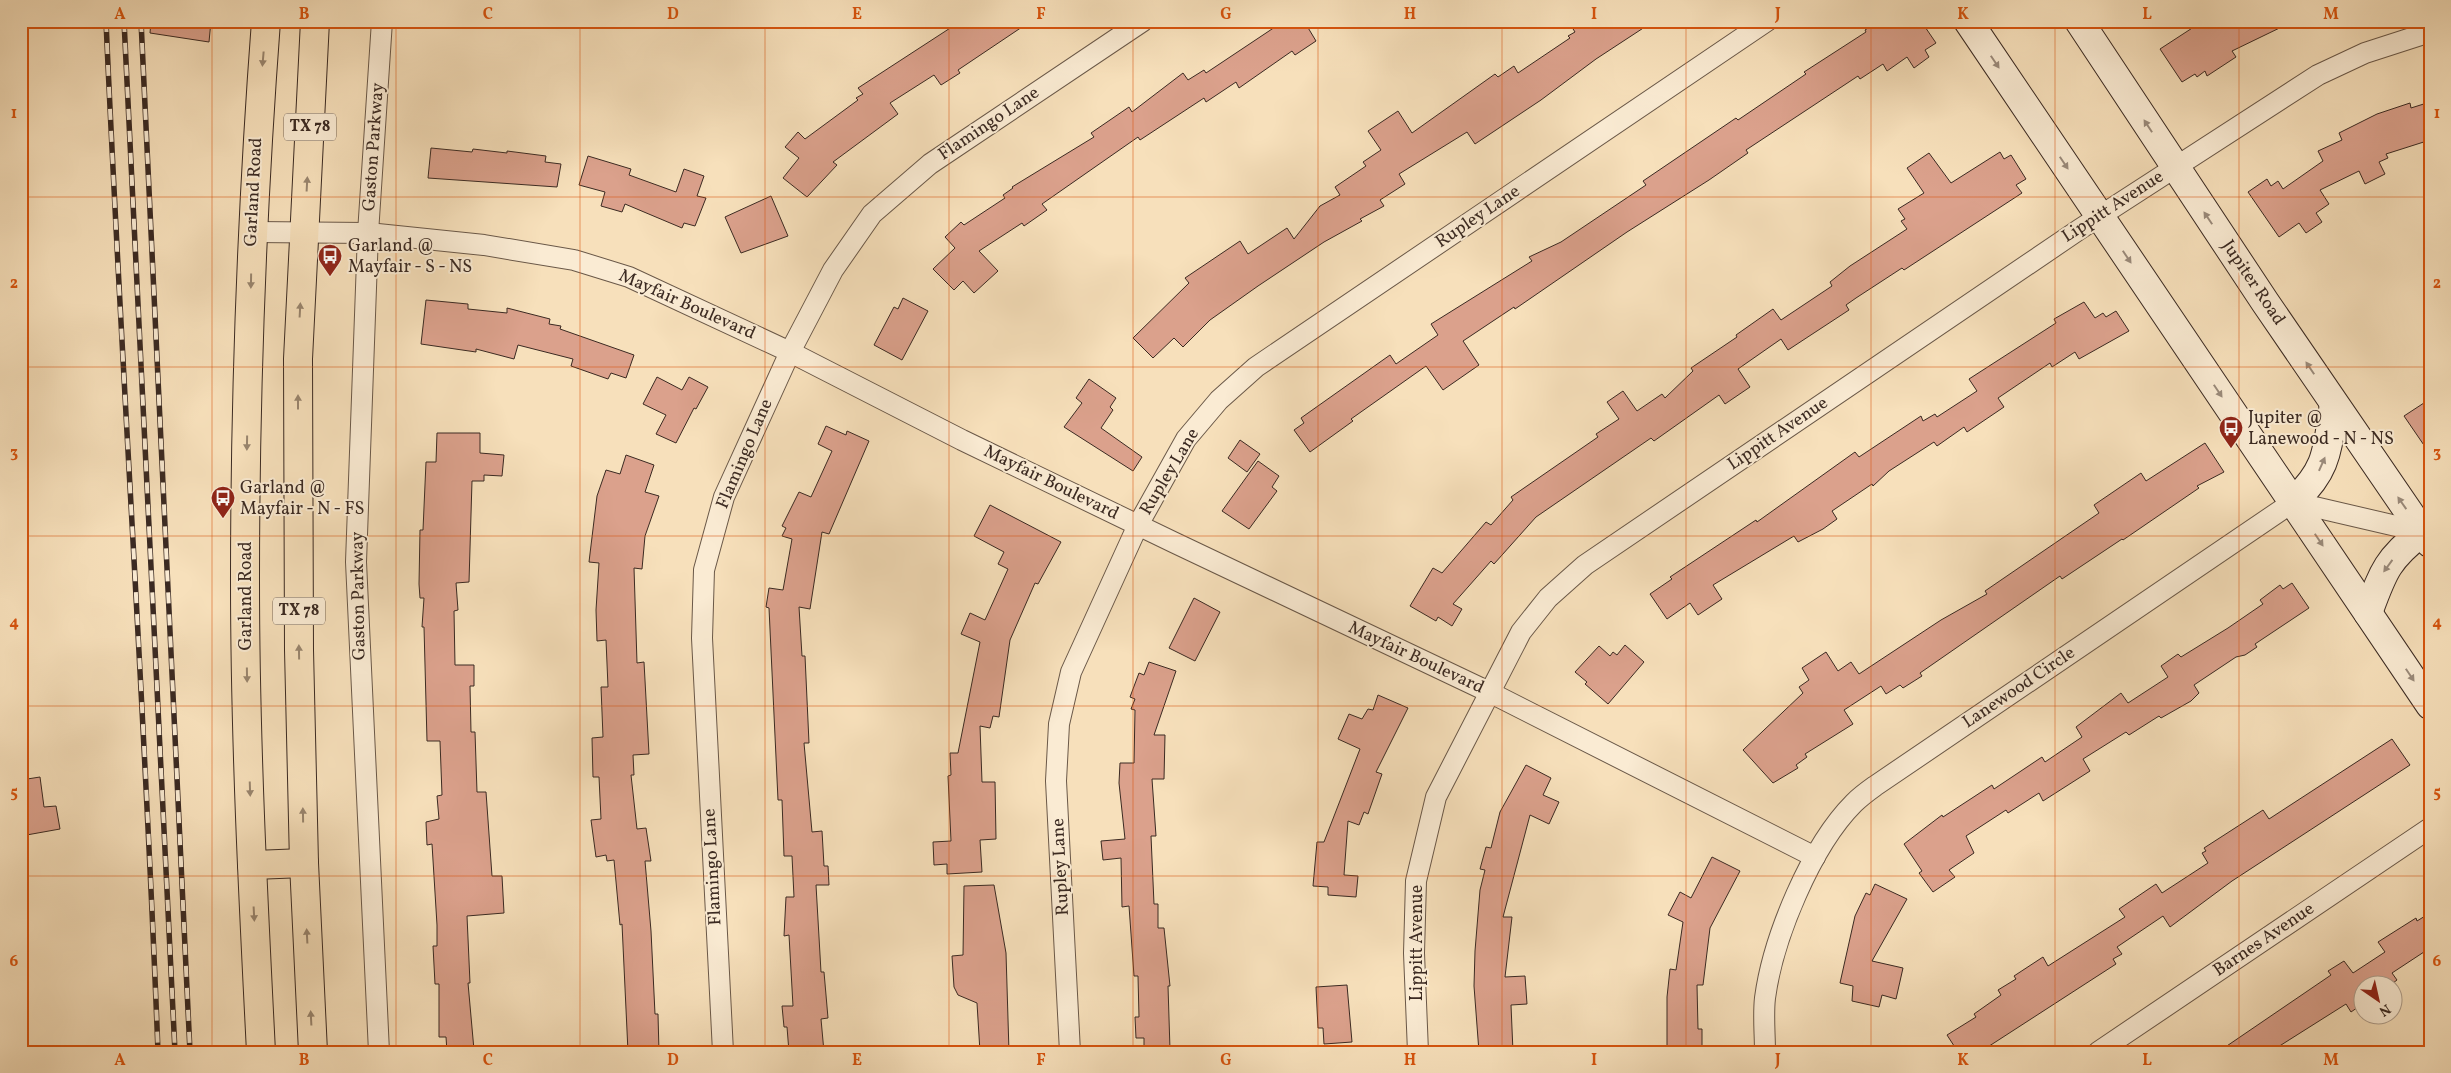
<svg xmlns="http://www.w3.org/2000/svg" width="2451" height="1073" font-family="Vollkorn,serif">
<rect width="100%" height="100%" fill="#f7e0bb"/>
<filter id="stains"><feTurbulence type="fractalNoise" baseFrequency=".004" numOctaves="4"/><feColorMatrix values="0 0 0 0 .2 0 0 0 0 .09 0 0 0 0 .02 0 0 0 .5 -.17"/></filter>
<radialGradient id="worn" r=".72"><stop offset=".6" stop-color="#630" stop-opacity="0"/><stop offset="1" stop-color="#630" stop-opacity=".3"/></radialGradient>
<g fill="#dba18c" stroke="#3b2a22">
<path d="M151 21H211L209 42 150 33Z"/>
<path d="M961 21H1031L958 70 960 73 941 85 934 75 890 103 898 114 833 162 837 165 807 197 783 178 799 158 785 147 798 132 805 139 858 100 856 98 863 94 858 88Z"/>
<path d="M1284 21H1304L1316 41 1295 55 1292 51 1239 88 1236 82 1206 102 1204 98 1140 140 1138 137 1042 204 1047 210 1024 226 1022 223 979 251 998 271 974 293 963 281 954 290 933 269 955 248 945 237 961 222 964 225 1005 198 1003 195 1013 188 1012 187 1094 137 1091 133 1129 107 1132 112 1183 73 1188 80 1204 70 1206 73Z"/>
<path d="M1568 21H1654L1596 59 1541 100 1475 144 1467 132 1399 174 1405 184 1380 200 1384 206 1360 219 1362 221 1324 242 1258 286 1210 320 1183 347 1174 338 1153 358 1133 338 1189 283 1185 278 1240 241 1248 254 1287 228 1294 239 1320 206 1340 195 1335 187 1366 166 1363 162 1381 150 1368 131 1398 111 1412 133 1495 74 1498 77 1514 66 1518 73 1570 38 1568 36 1575 32Z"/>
<path d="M1879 21H1921L1936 43 1925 50 1929 57 1914 68 1907 57 1887 71 1883 64 1860 79 1858 76 1746 150 1748 153 1709 180 1627 232 1515 309 1514 307 1463 341 1479 365 1443 390 1426 366 1351 419 1353 421 1310 452 1294 430 1304 423 1301 418 1390 355 1396 364 1438 335 1431 324 1532 261 1529 257 1561 242 1646 185 1643 181 1736 118 1738 120 1806 74 1804 72 1866 32 1865 30Z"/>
<path d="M2203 21H2294L2232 51 2236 57 2207 76 2205 71 2197 77 2195 74 2182 82 2160 49Z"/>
<path d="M2430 102V140L2386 154 2388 158 2379 162 2385 174 2365 184 2359 171 2320 190 2329 204 2316 213 2322 222 2306 233 2299 223 2279 237 2248 192 2267 179 2271 186 2278 181 2283 189 2323 161 2318 151 2342 140 2339 133 2377 114 2410 103 2411 108Z"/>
<path d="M431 148 472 152 473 149 507 153V151L546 156 545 162 561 164 557 187 428 178Z"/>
<path d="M2000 152 2004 159 2011 155 2026 179 2016 185 2022 193 1904 270 1902 268 1856 298 1846 305 1849 310 1788 350 1781 339 1738 369 1750 387 1725 404 1719 395 1654 441 1651 438 1536 517 1494 564 1491 561 1453 604 1462 609 1452 626 1438 617 1436 621 1410 606 1433 568 1442 573 1486 522 1491 525 1513 500 1511 497 1598 437 1596 434 1619 419 1607 402 1623 391 1637 411 1662 394 1665 398 1693 371 1691 368 1737 337 1736 335 1773 309 1781 320 1832 286 1830 282 1850 266 1907 229 1901 221 1905 219 1898 209 1924 193 1907 168 1929 153 1951 183Z"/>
<path d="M588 156 631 169 629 175 676 192 684 169 704 176 697 196 706 198 695 226 684 223 682 228 625 204 622 212 601 206 605 192 579 185Z"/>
<path d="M771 196 788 236 741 253 725 217Z"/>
<path d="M903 298 928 311 902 360 874 345 894 307 898 309Z"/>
<path d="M426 300 468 304V309L507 313V308L550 319 549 324 561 326 560 329 634 355 626 378 611 373 608 379 571 366 573 359 518 345 514 359 476 349V352L421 344Z"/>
<path d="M2084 302 2095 318 2103 313 2106 317 2116 311 2129 331 2079 359 2075 352 2052 367 2050 363 1998 398 2004 407 1967 432 1964 427 1937 446 1934 442 1889 471 1873 486 1872 484 1832 511 1837 519 1823 529 1798 542 1794 536 1713 585 1722 599 1698 615 1690 603 1667 619 1650 594 1672 579 1670 577 1756 520 1757 522 1855 452 1859 457 1921 416 1923 421 1935 414 1937 417 1977 391 1969 379 2056 323 2054 319Z"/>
<path d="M657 377 682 390 689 377 708 387 696 409 694 408 676 443 656 434 666 415 643 404Z"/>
<path d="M1089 379 1116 398 1110 407 1113 410 1101 428 1142 457 1133 471 1064 427 1082 403 1076 398Z"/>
<path d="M2430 399V454L2404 416Z"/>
<path d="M826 426 846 435 847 431 869 441 829 534 822 532 810 609 799 607 802 656H805L809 743H804L812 832 822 831 824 866H828L829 885H816L821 972H824L828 1018 821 1019 824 1052H789L787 1027H784L782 1006H793L789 935 784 936 786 897H794L792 856H784L782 800H778L769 608 766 607 769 588 783 590 792 539 782 536 786 528 782 526 799 492 811 497 832 451 818 444Z"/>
<path d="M437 433H480V453L504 455 502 476 484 475V481H472L469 582 456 583 458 610 454 611 455 665H474V686H470L471 732H475L477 792H486L492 876H502L504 913 467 916 470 983H468L474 1050 447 1052 446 1037H439V984H435L433 946H437V925L432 844 427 845 426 822 439 819 437 796 442 795 440 741H427L424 627H422L424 598H420L419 584 420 530H423L426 462H436Z"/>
<path d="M1240 440 1260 454 1247 472 1228 458Z"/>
<path d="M2205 443 2224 472 2197 486 2199 488 2123 540 2122 539 2062 579 2060 576 1920 673 1922 676 1903 688 1900 685 1886 694 1881 686 1844 710 1853 724 1805 754 1807 757 1796 765 1798 768 1773 783 1743 750 1803 693 1799 687 1809 680 1802 668 1826 652 1838 671 1851 662 1859 674 1941 620 1987 594 1985 591 2099 513 2094 505 2141 473 2146 481Z"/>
<path d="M626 455 654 465 645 492 659 496 645 536 642 569 634 568 637 663 644 662 649 754 633 755 634 775H631L637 829 646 828 651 861H645L651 931 655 1014H658L659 1052H628L622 924 620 925 614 860 607 861 606 855 596 857 591 820 601 819 599 777H593L592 738 603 737 601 687H608L606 640 597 641 596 610 599 563 589 562 597 496 606 470 620 474Z"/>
<path d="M1258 461 1279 476 1272 487 1277 491 1249 529 1222 511Z"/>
<path d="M990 505 1061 542 1038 584 1035 583 1010 640 999 717 993 716 990 728 980 726 982 782H995L996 839 980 840 982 872 947 874V864L934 865 933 842 951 841 948 776 951 775 950 753H958L980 642 961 634 970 613 985 620 1008 569 998 564 1004 552 974 536Z"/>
<path d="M2292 583 2309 608 2255 644 2257 647 2245 655 2236 657 2194 685 2199 693 2191 701 2161 718 2159 716 2129 735 2126 732 2083 759 2090 771 2043 801 2039 793 2008 813 2006 810 1966 836 1974 853 1949 870 1955 877 1933 892 1919 873 1922 871 1904 844 1942 815 1943 817 1992 785 1994 789 2042 757 2045 762 2082 737 2076 727 2121 693 2128 703 2168 677 2161 666 2178 654 2181 657 2228 628 2263 604 2260 600 2280 585 2283 589Z"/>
<path d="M1194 598 1220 612 1195 661 1169 648Z"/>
<path d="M1625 645 1644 662 1608 704 1585 684 1587 682 1575 672 1599 646 1610 656 1613 652 1617 655Z"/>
<path d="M1149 662 1176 671 1154 735H1165L1164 779H1152L1156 836H1151L1154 904H1158V928H1164L1170 986H1168L1170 1050 1144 1051V1038H1136L1135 1017H1139L1138 976H1134L1129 906 1122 907 1121 858 1103 860 1101 841 1125 839 1119 783 1120 763H1134L1135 710 1131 709 1135 699 1130 697 1139 673 1144 675Z"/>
<path d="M1378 695 1408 708 1376 772 1382 774 1368 814 1364 812 1359 825 1348 821 1344 875 1358 876 1356 897 1328 895V887L1313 886 1317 842H1324L1360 749 1338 739 1349 714 1362 719 1368 709 1373 710Z"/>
<path d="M2392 739 2410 765 2232 881 2170 927 2163 916 2117 947 2122 954 2113 959 2116 964 1980 1052H1958L1947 1035 1976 1017 1974 1014 2001 995 1998 990 2016 979 2014 976 2043 957 2048 966 2125 917 2119 909 2156 884 2162 893 2208 863 2202 853 2206 851 2204 848 2263 810 2269 819Z"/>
<path d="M1526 765 1551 778 1543 795 1559 802 1549 824 1530 815 1503 917H1512L1505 977 1525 976 1527 1004 1511 1005 1513 1052H1479L1474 986 1475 951 1480 890 1485 870 1480 869 1486 847 1491 848 1500 812Z"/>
<path d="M40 777 44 807 56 806 60 829 21 836V780Z"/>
<path d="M1712 857 1740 871 1710 928 1703 985H1697L1698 1029H1702V1052H1667V997L1670 969 1676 970 1683 922 1668 915 1680 892 1691 898Z"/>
<path d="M1875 884 1907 899 1872 961 1903 968 1896 999 1882 995 1879 1007 1852 1001 1853 986 1840 983 1855 916 1866 893 1870 895Z"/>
<path d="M994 885 1006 953 1009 1052H980L977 1003 958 995 954 987 952 956 963 955 964 886Z"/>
<path d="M2430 913V948L2392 973 2397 980 2389 986H2364V1003L2351 1012 2346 1004 2270 1052H2218L2331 975 2328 971 2344 961 2353 973 2385 952 2378 942 2416 918 2417 921Z"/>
<path d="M1347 985 1352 1042 1324 1044 1323 1028H1318L1316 987Z"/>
</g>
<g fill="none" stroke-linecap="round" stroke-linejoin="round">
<defs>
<g id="street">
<path d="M251 232 368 233 484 245 574 260 629 277 790 352 962 440 1173 542 1489 692 1815 857"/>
<path d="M379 1052 356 562 368 233 382 21"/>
<path d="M723 1052 702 638 704 570 724 497 790 352 833 270 872 214 930 164 1143 21"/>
<path d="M1070 1052 1056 781 1059 724 1071 672 1138 525 1186 439 1219 400 1256 367 1767 21"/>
<path d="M1418 1052 1414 953 1416 881 1436 797 1521 632 1548 598 1585 565 2080 229 2318 75 2365 53 2430 32"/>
<path d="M1765 1052C1765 1034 1763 1015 1765 998 1773 938 1811 846 1854 803 1860 797 1868 791 1875 786L2293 502 2422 532 2428 528"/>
<path d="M2098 1052 2430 828"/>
</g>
<g id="secondary">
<path d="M1968 21 2430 705"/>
<path d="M2079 21 2265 302 2430 543"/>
<path d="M2293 502C2329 469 2327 449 2334 404"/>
<path d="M2368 613C2383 572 2387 559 2422 532"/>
</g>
<g id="primary">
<path d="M252 865 304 863"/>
<path d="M261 1052C253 895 245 738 245 580 245 394 252 207 266 21"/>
<path d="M313 1052 304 863 299 650 298 359 315 21"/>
</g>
</defs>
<use href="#street" stroke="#6a5848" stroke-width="22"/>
<use href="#secondary" stroke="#3b2a22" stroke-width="30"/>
<use href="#primary" stroke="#3b2a22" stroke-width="30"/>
<use href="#street" stroke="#faebd3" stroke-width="20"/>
<use href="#secondary" stroke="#faebd3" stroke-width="28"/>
<use href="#primary" stroke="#f7e0bb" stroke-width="28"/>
<defs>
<g id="rail">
<path d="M106 21C121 365 145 708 158 1052"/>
<path d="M124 21 175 1052"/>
<path d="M141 21 190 1052"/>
</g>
</defs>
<use href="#rail" stroke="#3b2a22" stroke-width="5.5"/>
<use href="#rail" stroke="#faebd3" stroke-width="4" stroke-dasharray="11" stroke-linecap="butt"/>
</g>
<defs><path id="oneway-solid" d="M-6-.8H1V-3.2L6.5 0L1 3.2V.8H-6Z" transform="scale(1.25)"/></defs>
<g fill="#99856e">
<use href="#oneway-solid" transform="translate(263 59) rotate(95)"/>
<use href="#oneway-solid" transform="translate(307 184) rotate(-87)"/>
<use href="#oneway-solid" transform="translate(251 281) rotate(91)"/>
<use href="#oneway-solid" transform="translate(300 310) rotate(-87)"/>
<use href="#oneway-solid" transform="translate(298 402) rotate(-90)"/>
<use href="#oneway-solid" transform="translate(247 443) rotate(91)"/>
<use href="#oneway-solid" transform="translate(299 652) rotate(-91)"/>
<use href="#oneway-solid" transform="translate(247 675) rotate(89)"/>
<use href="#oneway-solid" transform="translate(250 789) rotate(88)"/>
<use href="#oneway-solid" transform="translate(303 815) rotate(-91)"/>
<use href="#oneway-solid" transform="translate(254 914) rotate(87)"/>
<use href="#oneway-solid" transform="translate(307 936) rotate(-93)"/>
<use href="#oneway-solid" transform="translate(311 1018) rotate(-93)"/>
</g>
<g fill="#9a8a7a">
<use href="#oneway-solid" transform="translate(1995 62) rotate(56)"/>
<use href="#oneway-solid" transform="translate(2148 126) rotate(-123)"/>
<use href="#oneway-solid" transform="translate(2064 163) rotate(56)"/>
<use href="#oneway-solid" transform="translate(2208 218) rotate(-124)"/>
<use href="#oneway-solid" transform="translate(2127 257) rotate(56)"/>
<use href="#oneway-solid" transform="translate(2310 368) rotate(-124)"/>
<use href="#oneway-solid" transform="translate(2218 391) rotate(56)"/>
<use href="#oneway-solid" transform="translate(2322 464) rotate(-66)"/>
<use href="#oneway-solid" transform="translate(2402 503) rotate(-125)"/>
<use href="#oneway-solid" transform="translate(2319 540) rotate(56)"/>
<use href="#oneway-solid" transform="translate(2388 566) rotate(126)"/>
<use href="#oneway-solid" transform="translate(2410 675) rotate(56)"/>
</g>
<path fill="none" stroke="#d7540e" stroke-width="1" stroke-opacity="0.55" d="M212 21V1052M396 21V1052M580 21V1052M765 21V1052M949 21V1052M1133 21V1052M1318 21V1052M1502 21V1052M1686 21V1052M1871 21V1052M2055 21V1052M2239 21V1052M21 197H2430M21 367H2430M21 536H2430M21 706H2430M21 876H2430"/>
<defs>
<symbol id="bus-pin" viewBox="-11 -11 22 30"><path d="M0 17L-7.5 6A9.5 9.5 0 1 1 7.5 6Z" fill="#8f2418" stroke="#faebd3"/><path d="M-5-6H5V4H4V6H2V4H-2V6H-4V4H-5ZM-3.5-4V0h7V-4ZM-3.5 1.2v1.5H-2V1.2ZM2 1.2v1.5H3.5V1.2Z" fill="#fff"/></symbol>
</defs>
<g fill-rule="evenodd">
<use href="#bus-pin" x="316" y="242" width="28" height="38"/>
<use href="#bus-pin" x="2217" y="414" width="28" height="38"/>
<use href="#bus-pin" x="209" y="484" width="28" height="38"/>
</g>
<g text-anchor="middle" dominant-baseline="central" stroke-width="4" stroke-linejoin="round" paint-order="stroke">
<g fill="#faebd3" stroke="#746457" stroke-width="1">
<rect x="284" y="113.5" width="52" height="27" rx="4"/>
<rect x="273" y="597.5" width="52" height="27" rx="4"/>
</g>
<g font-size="16" font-weight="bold" fill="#3b2a22">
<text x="310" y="127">TX 78</text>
<text x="299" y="611">TX 78</text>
</g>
<g font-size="18" fill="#3b2a22" stroke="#faebd3">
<text transform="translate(989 124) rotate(-34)">Flamingo Lane</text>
<text transform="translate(374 147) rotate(-86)">Gaston Parkway</text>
<text transform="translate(254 192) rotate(-87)">Garland Road</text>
<text transform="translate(2113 207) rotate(-33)">Lippitt Avenue</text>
<text transform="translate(1478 217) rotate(-34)">Rupley Lane</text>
<text transform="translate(2253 283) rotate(56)">Jupiter Road</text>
<text transform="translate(687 305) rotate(24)">Mayfair Boulevard</text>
<text transform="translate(1778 434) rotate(-34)">Lippitt Avenue</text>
<text transform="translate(745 454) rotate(-67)">Flamingo Lane</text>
<text transform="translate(1170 472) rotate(-59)">Rupley Lane</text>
<text transform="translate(1051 483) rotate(26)">Mayfair Boulevard</text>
<text transform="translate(246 596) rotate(-90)">Garland Road</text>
<text transform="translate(359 596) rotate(-91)">Gaston Parkway</text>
<text transform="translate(1416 658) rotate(25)">Mayfair Boulevard</text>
<text transform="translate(2019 688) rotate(-34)">Lanewood Circle</text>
<text transform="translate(713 867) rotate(-93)">Flamingo Lane</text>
<text transform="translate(1061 867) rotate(-93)">Rupley Lane</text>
<text transform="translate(2264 940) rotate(-34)">Barnes Avenue</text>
<text transform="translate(1417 943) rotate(-90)">Lippitt Avenue</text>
</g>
<g font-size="18" fill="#3b2a22" stroke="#faebd3" text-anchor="start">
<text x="348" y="246">Garland @<tspan x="348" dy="21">Mayfair - S - NS</tspan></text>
<text x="2248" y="418">Jupiter @<tspan x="2248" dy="21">Lanewood - N - NS</tspan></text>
<text x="240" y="488">Garland @<tspan x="240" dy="21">Mayfair - N - FS</tspan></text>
</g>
</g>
<rect width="2451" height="1073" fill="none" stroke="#f7e0bb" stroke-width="55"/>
<g transform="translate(2378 1000) rotate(146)"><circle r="24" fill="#faebd3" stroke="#ae9e8c"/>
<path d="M0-4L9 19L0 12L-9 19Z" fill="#8f2418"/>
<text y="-8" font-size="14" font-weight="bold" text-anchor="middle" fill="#3b2a22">N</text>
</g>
<rect x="28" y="28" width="2396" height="1018" fill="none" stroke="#d7540e" stroke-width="2"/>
<g font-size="16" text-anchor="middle" font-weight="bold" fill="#d7540e">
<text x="120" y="19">A</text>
<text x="304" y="19">B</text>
<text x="488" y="19">C</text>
<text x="673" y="19">D</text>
<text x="857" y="19">E</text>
<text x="1041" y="19">F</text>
<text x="1226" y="19">G</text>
<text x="1410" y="19">H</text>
<text x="1594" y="19">I</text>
<text x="1778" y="19">J</text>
<text x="1963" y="19">K</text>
<text x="2147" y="19">L</text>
<text x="2331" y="19">M</text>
<text x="14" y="118">1</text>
<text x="2437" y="118">1</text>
<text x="14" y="288">2</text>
<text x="2437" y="288">2</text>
<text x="14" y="457">3</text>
<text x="2437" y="457">3</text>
<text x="14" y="627">4</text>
<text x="2437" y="627">4</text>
<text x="14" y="797">5</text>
<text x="2437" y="797">5</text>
<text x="14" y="966">6</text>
<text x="2437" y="966">6</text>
<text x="120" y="1065">A</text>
<text x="304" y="1065">B</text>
<text x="488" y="1065">C</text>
<text x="673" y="1065">D</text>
<text x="857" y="1065">E</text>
<text x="1041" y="1065">F</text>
<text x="1226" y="1065">G</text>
<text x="1410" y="1065">H</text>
<text x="1594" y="1065">I</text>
<text x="1778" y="1065">J</text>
<text x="1963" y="1065">K</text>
<text x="2147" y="1065">L</text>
<text x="2331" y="1065">M</text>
</g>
<rect width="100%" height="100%" filter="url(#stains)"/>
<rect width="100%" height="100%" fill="url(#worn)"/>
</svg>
